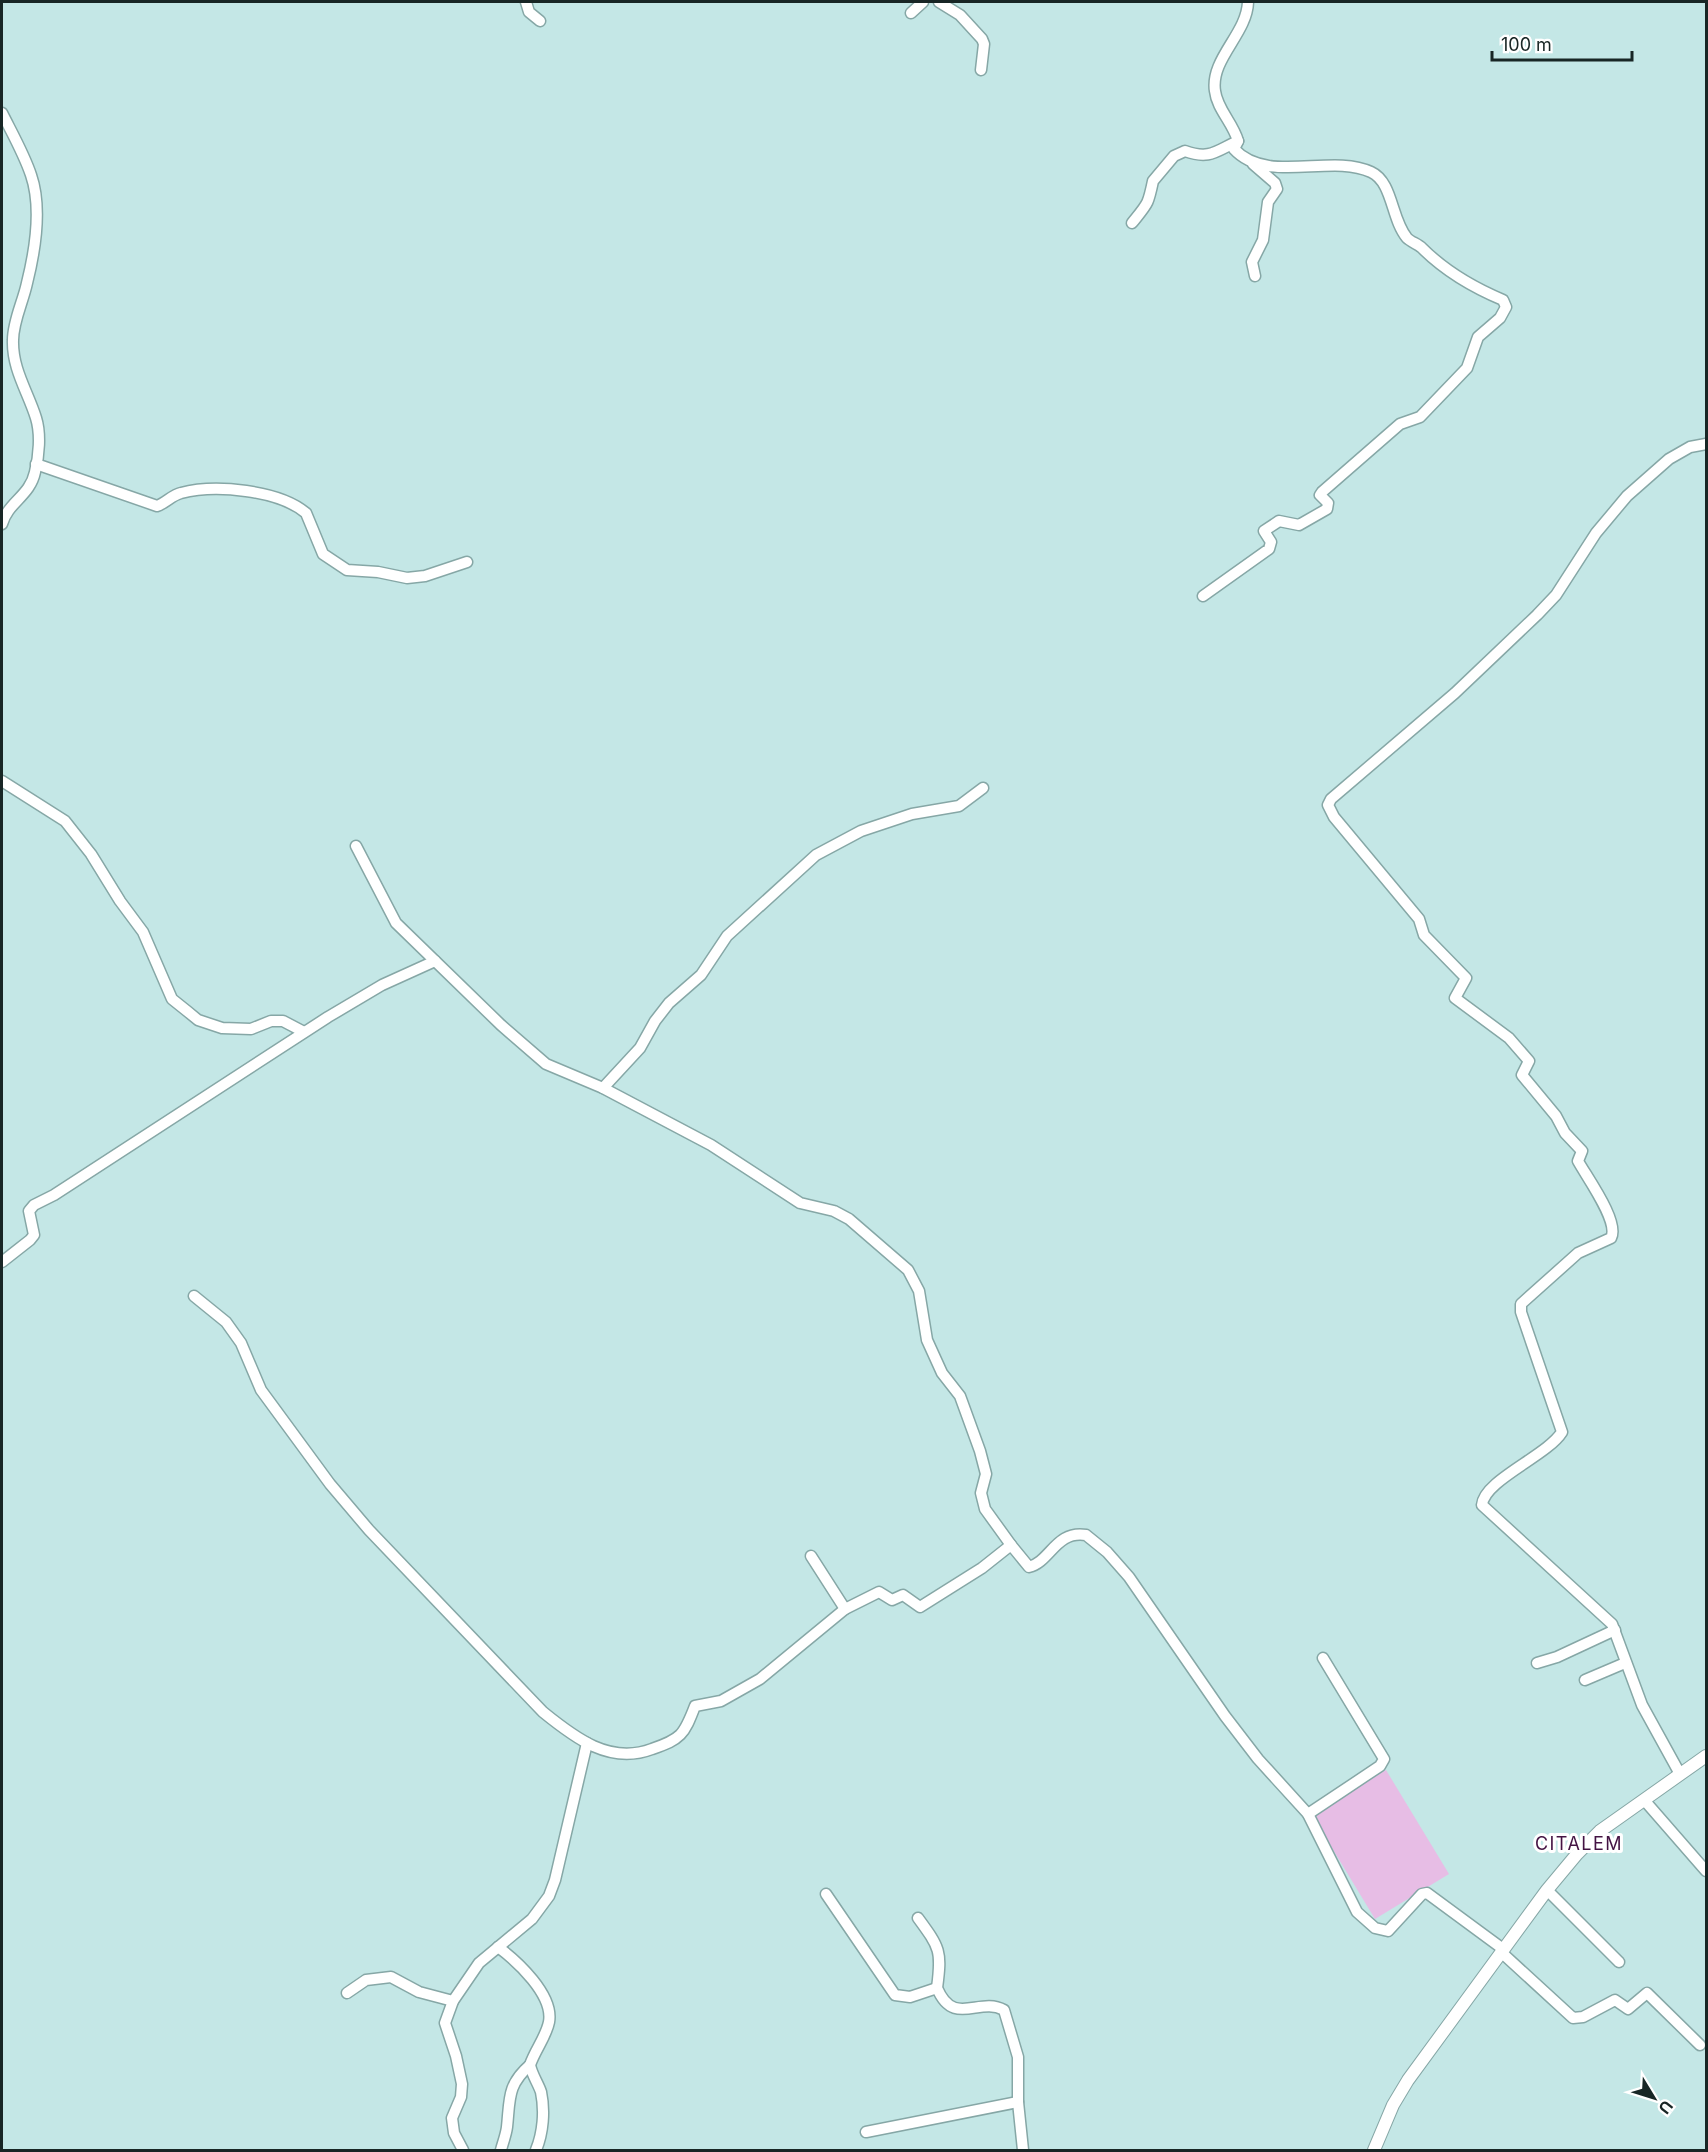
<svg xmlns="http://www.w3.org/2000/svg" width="1708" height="2152" font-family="Inter,sans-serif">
<rect width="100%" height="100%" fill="#c4e7e6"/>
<path fill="#e7bde5" d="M1386 1770 1449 1874 1375 1919 1312 1815Z"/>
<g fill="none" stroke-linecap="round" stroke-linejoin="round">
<defs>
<g id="minor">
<path d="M526 2 529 12 540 21"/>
<path d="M939 2 960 15 982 39 984 44 981 70"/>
<path d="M911 13 923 2"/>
<path d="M2 113C12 133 24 154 31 175 42 207 35 251 27 283 23 302 13 321 13 340 12 369 28 392 36 418 41 434 39 456 35 472 30 496 8 502 2 524"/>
<path d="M1253 164 1275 183 1277 189 1268 202 1263 240 1252 262 1255 276"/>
<path d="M1132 223C1148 203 1148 205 1153 181L1174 156 1185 151C1210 160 1216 151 1238 141"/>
<path d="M36 464 157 506C166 503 172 495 181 493 215 484 279 490 306 513L323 554 347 570 378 572 407 578 425 576 467 562"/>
<path d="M1203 596 1269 549 1271 542 1264 531 1279 521 1299 525 1327 509 1328 503 1320 495 1322 492 1400 424 1420 417 1467 368 1478 337 1500 318 1506 307 1503 300C1472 287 1446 272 1422 248 1418 244 1411 242 1407 238 1391 219 1393 182 1371 172 1331 153 1267 185 1234 149L1238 141C1233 123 1217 109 1215 91 1210 59 1247 34 1248 2"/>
<path d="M2 781 65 821 91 854 120 901 143 932 172 999 187 1011 198 1020 222 1028 251 1029 271 1021H283L304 1032"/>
<path d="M356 846 396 923 501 1025 546 1064 603 1088 711 1145 800 1203 834 1211 849 1219 908 1270 919 1291 927 1340 942 1373 960 1396 980 1451 986 1474 981 1493 985 1509 1011 1545"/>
<path d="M603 1088 640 1048 655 1021 669 1003 701 975 727 936 816 855 861 831 912 814 959 806 983 788"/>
<path d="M2 1262 30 1240 34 1235 29 1211 34 1205 54 1195 328 1017 382 985 435 961"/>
<path d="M194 1296 226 1322 241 1343 261 1390 330 1484 369 1530 543 1712C575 1738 610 1765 652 1749 681 1739 684 1735 695 1706L721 1701 760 1679 845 1609 879 1592 892 1600 903 1595 920 1607 982 1568 1011 1545 1029 1567C1050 1562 1056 1530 1086 1535L1107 1552 1129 1577 1225 1716 1258 1759 1308 1814 1357 1912 1375 1928 1388 1931 1422 1894 1427 1893 1503 1949"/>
<path d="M811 1556 845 1609"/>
<path d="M1537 1663 1557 1657 1615 1630"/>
<path d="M1585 1680 1625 1663"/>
<path d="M1680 1774 1642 1705 1612 1624 1482 1505C1484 1480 1547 1456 1562 1432L1521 1312V1304L1578 1253 1611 1238C1620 1222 1586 1176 1578 1161L1582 1151 1565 1133 1556 1116 1522 1075 1529 1061 1509 1038 1455 998 1466 978 1424 935 1419 919 1334 817 1328 805 1331 799 1455 693 1537 615 1556 595 1596 533 1627 496 1669 459 1690 447 1706 444"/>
<path d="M1645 1801 1706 1871"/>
<path d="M1308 1814 1380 1766 1384 1759 1323 1658"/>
<path d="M1547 1890 1619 1962"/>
<path d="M826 1894 895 1995 910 1997 937 1988"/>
<path d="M918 1918C940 1948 942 1951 937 1988 954 2028 979 1996 1004 2010L1018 2057V2102L1023 2150"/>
<path d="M498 1947C517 1961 554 1995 549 2022 546 2037 535 2050 530 2065 532 2075 538 2083 541 2092 545 2111 543 2133 536 2150"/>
<path d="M1501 1952 1573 2018 1583 2017 1615 2000 1628 2009 1647 1993 1700 2045"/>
<path d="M347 1993 366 1980 391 1977 419 1992 453 2001"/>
<path d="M866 2132 1018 2102"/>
<path d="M463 2150 454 2133 452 2118 461 2097 462 2084 456 2056 445 2023 453 2001 479 1963 532 1919 549 1896 555 1880 587 1743"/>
<path d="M501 2150C503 2142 506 2135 507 2127 510 2099 507 2085 530 2065"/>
</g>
<path id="major" d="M1374 2150 1393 2105 1408 2080 1547 1890 1577 1854 1600 1831 1706 1756"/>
</defs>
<use href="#minor" stroke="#86a7a6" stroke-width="13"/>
<use href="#major" stroke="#86a7a6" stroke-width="14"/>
<use href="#minor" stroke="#fff" stroke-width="10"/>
<use href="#major" stroke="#fff" stroke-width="12"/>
</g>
<g text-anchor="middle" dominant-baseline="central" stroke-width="6" stroke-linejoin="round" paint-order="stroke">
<g font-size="18" letter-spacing="1.5" fill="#431343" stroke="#fff">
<text x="1579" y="1843">CITALEM</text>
</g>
</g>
<rect width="1708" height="2152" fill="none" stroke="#182625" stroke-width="6"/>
<g transform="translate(1654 2098) rotate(128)" stroke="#ffffff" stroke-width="4.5" paint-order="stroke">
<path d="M0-4.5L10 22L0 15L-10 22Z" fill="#182625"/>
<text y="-9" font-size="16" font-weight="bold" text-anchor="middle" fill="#182625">U</text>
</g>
<path d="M1492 51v9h140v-9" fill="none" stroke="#182625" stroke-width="3"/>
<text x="1501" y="51" font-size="18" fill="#182625" stroke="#ffffff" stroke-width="4.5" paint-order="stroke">100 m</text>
</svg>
